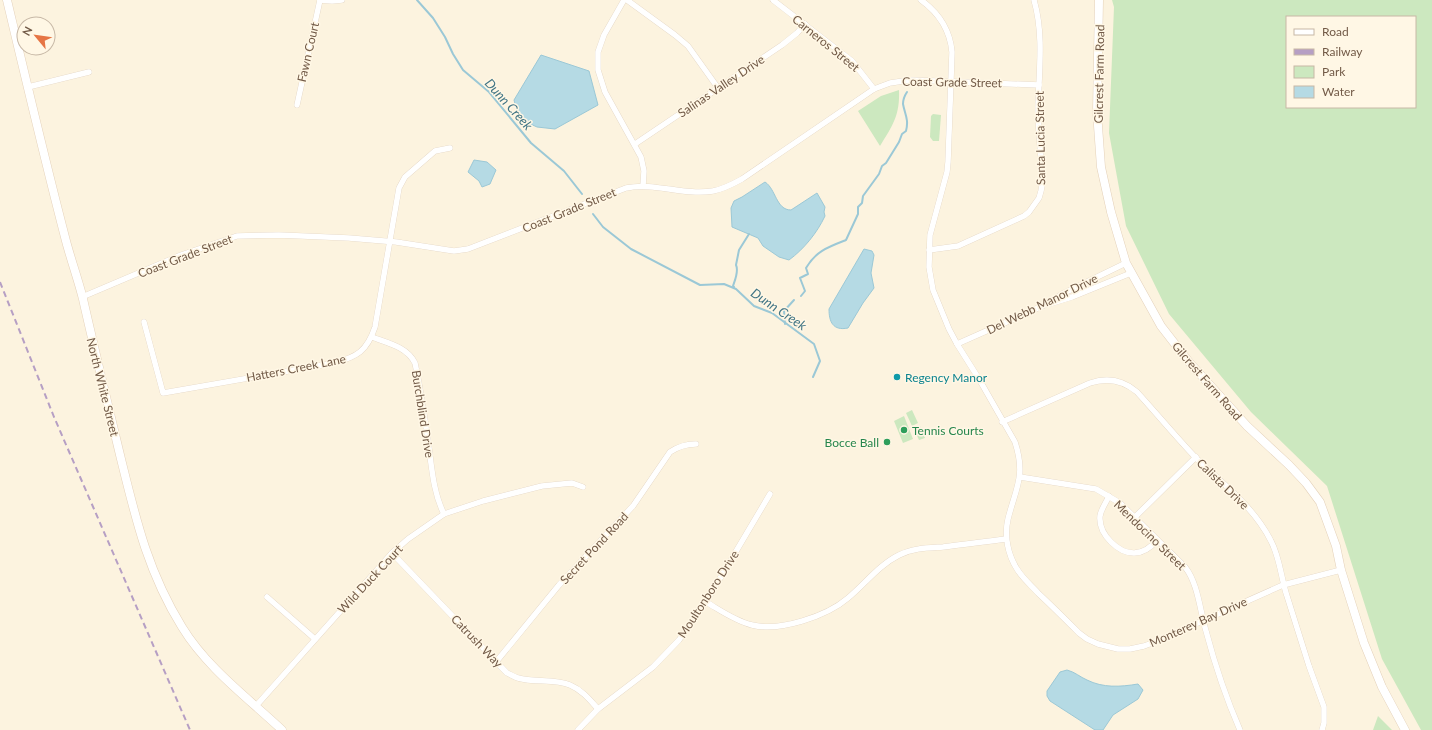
<svg xmlns="http://www.w3.org/2000/svg" width="1432" height="730" font-family="Lato,sans-serif">
<rect width="100%" height="100%" fill="#fcf3df"/>
<g fill="#cce8bf" fill-rule="evenodd">
<path d="M1112 0H1432V730H1421L1382 659 1327 486 1251 412 1169 314 1126 226 1109 133 1114 7ZM1287 17H1415V107H1287Z"/>
<path d="M899 90C900 115 893 125 880 146L858 111 881 96Z"/>
<path d="M933 114 941 115 939 141H933L930 137 931 116Z"/>
<path d="M912 410 918 423 912 426 906 413Z"/>
<path d="M904 416 913 439 903 443 894 421Z"/>
<path d="M920 426 925 438 919 440 914 429Z"/>
<path d="M1378 716 1392 730H1373Z"/>
</g>
<g fill="#b5dae4" stroke="#9bc8d6">
<path d="M541 55 589 71 598 105 555 129 537 127 524 121 516 108 514 100Z"/>
<path d="M474 160 487 162 496 170 490 184 482 187 479 181 468 172Z"/>
<path d="M765 182C776 189 776 210 791 210L817 193 825 207 824 212 825 216C817 233 804 249 789 260L779 257 763 246 758 238 732 227 731 208 734 201 742 197Z"/>
<path d="M864 249 872 251 874 255 871 273 874 288 863 303 848 328C833 331 829 322 829 309Z"/>
<path d="M1067 670C1075 672 1080 677 1087 680 1103 688 1120 687 1138 684L1143 690 1138 699 1113 715 1103 730H1095L1050 701 1047 696V691L1060 672Z"/>
</g>
<g fill="none" stroke-linecap="round" stroke-linejoin="round">
<g stroke="#9bc8d6" stroke-width="2">
<path d="M417 0 433 18 445 37 453 54 463 70 489 92 531 143 564 171 582 194"/>
<path d="M593 214 603 227 631 249 700 285 724 284 736 289 754 306 772 313 814 344 820 361 813 377"/>
<path d="M734 287 733 286C735 280 739 271 736 265L739 250 749 234"/>
<path d="M801 296 805 291 800 278 808 274 806 268C816 251 828 247 846 240L858 214V207L862 203 863 196 879 174 882 166 886 163 899 142 902 134 906 131C909 119 905 115 903 104 903 100 905 95 907 92"/>
<path d="M785 324 784 311 794 300"/>
</g>
<defs>
<g id="minor">
<path d="M320 0 332 1 342 0"/>
<path d="M624 0 604 35 598 52V70L605 92 641 157 644 171 643 186"/>
<path d="M627 0 675 35 688 46 718 88"/>
<path d="M773 0 852 61 874 89"/>
<path d="M921 0C939 13 950 30 952 52L948 162 947 172 930 235 929 267 933 290 949 329 957 344 979 379 1015 442C1026 476 1016 487 1008 519 1004 536 1008 555 1017 569 1023 579 1032 586 1039 594 1053 607 1066 620 1079 633L1087 639 1098 644 1118 649H1130L1144 646 1155 642 1283 585 1341 570"/>
<path d="M28 87 89 72"/>
<path d="M297 105 320 0"/>
<path d="M635 144 782 45 797 33 805 24"/>
<path d="M929 250 958 246 1024 216 1029 212 1039 198 1041 191 1043 180C1041 156 1038 131 1038 107 1039 71 1044 35 1034 0"/>
<path d="M82 297 181 255 237 236 279 235 349 238 396 242 454 251 468 249 626 188C655 182 684 196 713 191 724 189 733 184 742 179L874 89 890 83 910 80 1039 85"/>
<path d="M1049 304 1072 297 1131 273"/>
<path d="M144 322 163 393 334 363C357 357 367 351 375 327L399 188 405 177 435 151 450 148"/>
<path d="M372 337C388 343 407 347 415 363 421 391 425 420 429 448 432 471 434 494 444 514"/>
<path d="M957 344 1047 304 1062 294 1126 263"/>
<path d="M1002 422 1090 383C1108 377 1123 380 1137 392 1157 414 1176 437 1196 458 1223 484 1254 507 1271 541 1280 558 1281 578 1287 596L1309 666 1324 707V723L1322 730"/>
<path d="M1020 477 1096 489 1120 503 1185 567C1198 583 1200 611 1206 631 1215 665 1226 698 1240 730"/>
<path d="M1109 496C1106 503 1101 509 1100 516 1099 527 1104 535 1111 542 1126 557 1143 557 1157 540"/>
<path d="M1135 517 1196 457"/>
<path d="M392 553 507 673C510 674 514 677 518 678 535 683 554 678 570 685 582 690 590 700 598 709"/>
<path d="M267 597 315 639"/>
<path d="M706 602C720 610 735 621 752 625 780 632 827 616 848 598 865 584 879 565 899 555 913 548 928 548 943 547 964 544 985 542 1006 539"/>
<path d="M496 662 559 585 633 506 670 452C679 446 686 444 696 444"/>
<path d="M256 706 392 553 408 539 444 514 483 501 542 486 572 483 583 487"/>
<path d="M578 730 598 709 653 667 679 640 706 602 770 494"/>
</g>
<g id="secondary">
<path d="M7 0C26 80 45 161 66 241 71 260 78 279 83 299 95 352 108 405 121 459 136 520 148 572 182 627 207 668 248 698 282 730"/>
<path d="M1099 0 1097 112 1101 167 1111 212 1126 263 1161 326 1189 362 1247 426 1289 465 1306 483 1320 502 1336 546 1341 570 1364 643 1382 687 1405 730"/>
</g>
</defs>
<use href="#minor" stroke="#dfcfbc" stroke-width="6"/>
<use href="#secondary" stroke="#e4d1ba" stroke-width="9"/>
<use href="#minor" stroke="#fff" stroke-width="5.5"/>
<use href="#secondary" stroke="#fff" stroke-width="8"/>
<path stroke="#b69fc4" stroke-width="2" stroke-dasharray="6 4" stroke-linecap="butt" d="M0 282 54 417 190 730"/>
</g>
<circle fill="#0f9aa8" stroke="#fff7e5" stroke-width="1.5" cx="897" cy="377" r="4"/>
<g fill="#2e9e5b" stroke="#fff7e5" stroke-width="1.5">
<circle cx="904" cy="430" r="4"/>
<circle cx="887" cy="442" r="4"/>
</g>
<g text-anchor="middle" dominant-baseline="central" stroke-width="3" stroke-linejoin="round" paint-order="stroke">
<g font-size="12" fill="#725a47" stroke="#fff7e5">
<text transform="translate(826 43) rotate(39)">Carneros Street</text>
<text transform="translate(308 52) rotate(-77)">Fawn Court</text>
<text transform="translate(1099 74) rotate(-89)">Gilcrest Farm Road</text>
<text transform="translate(952 82) rotate(1)">Coast Grade Street</text>
<text transform="translate(721 86) rotate(-34)">Salinas Valley Drive</text>
<text transform="translate(1040 138) rotate(-91)">Santa Lucia Street</text>
<text transform="translate(569 210) rotate(-22)">Coast Grade Street</text>
<text transform="translate(185 256) rotate(-21)">Coast Grade Street</text>
<text transform="translate(1042 304) rotate(-26)">Del Webb Manor Drive</text>
<text transform="translate(296 368) rotate(-11)">Hatters Creek Lane</text>
<text transform="translate(1207 381) rotate(49)">Gilcrest Farm Road</text>
<text transform="translate(103 387) rotate(76)">North White Street</text>
<text transform="translate(423 414) rotate(81)">Burchblind Drive</text>
<text transform="translate(1223 484) rotate(44)">Calista Drive</text>
<text transform="translate(1150 535) rotate(44)">Mendocino Street</text>
<text transform="translate(594 548) rotate(-47)">Secret Pond Road</text>
<text transform="translate(370 579) rotate(-47)">Wild Duck Court</text>
<text transform="translate(708 594) rotate(-57)">Moultonboro Drive</text>
<text transform="translate(1198 622) rotate(-24)">Monterey Bay Drive</text>
<text transform="translate(477 641) rotate(46)">Catrush Way</text>
</g>
<g font-size="12" fill="#0d838f" stroke="#fff7e5" text-anchor="start">
<text x="905" y="377">Regency Manor</text>
</g>
<g font-size="12" fill="#27864d" stroke="#fff7e5" text-anchor="start">
<text x="912" y="430">Tennis Courts</text>
<text x="879" y="442" text-anchor="end">Bocce Ball</text>
</g>
<g font-size="13" font-style="italic" fill="#417585" stroke="#fff7e5">
<text transform="translate(509 104) rotate(48)">Dunn Creek</text>
<text transform="translate(779 309) rotate(34)">Dunn Creek</text>
</g>
</g>
<rect x="1286" y="16" width="130" height="92" fill="#fff7e5" stroke="#c7b8a6"/>
<rect x="1294" y="29" width="20" height="6" fill="#ffffff" stroke="#c7b8a6"/>
<text x="1322" y="36" font-size="12" fill="#725a47">Road</text>
<rect x="1294" y="49" width="20" height="6" fill="#b69fc4" stroke="#c7b8a6"/>
<text x="1322" y="56" font-size="12" fill="#725a47">Railway</text>
<rect x="1294" y="66" width="20" height="12" fill="#cce8bf" stroke="#c7b8a6"/>
<text x="1322" y="76" font-size="12" fill="#725a47">Park</text>
<rect x="1294" y="86" width="20" height="12" fill="#b5dae4" stroke="#c7b8a6"/>
<text x="1322" y="96" font-size="12" fill="#725a47">Water</text>
<g transform="translate(36 36) rotate(299)"><circle r="19" fill="#fff7e5" stroke="#c7b8a6"/>
<path d="M0-3L7 15L0 10L-7 15Z" fill="#e67544"/>
<text y="-6" font-size="11" font-weight="bold" text-anchor="middle" fill="#725a47">N</text>
</g>
</svg>
